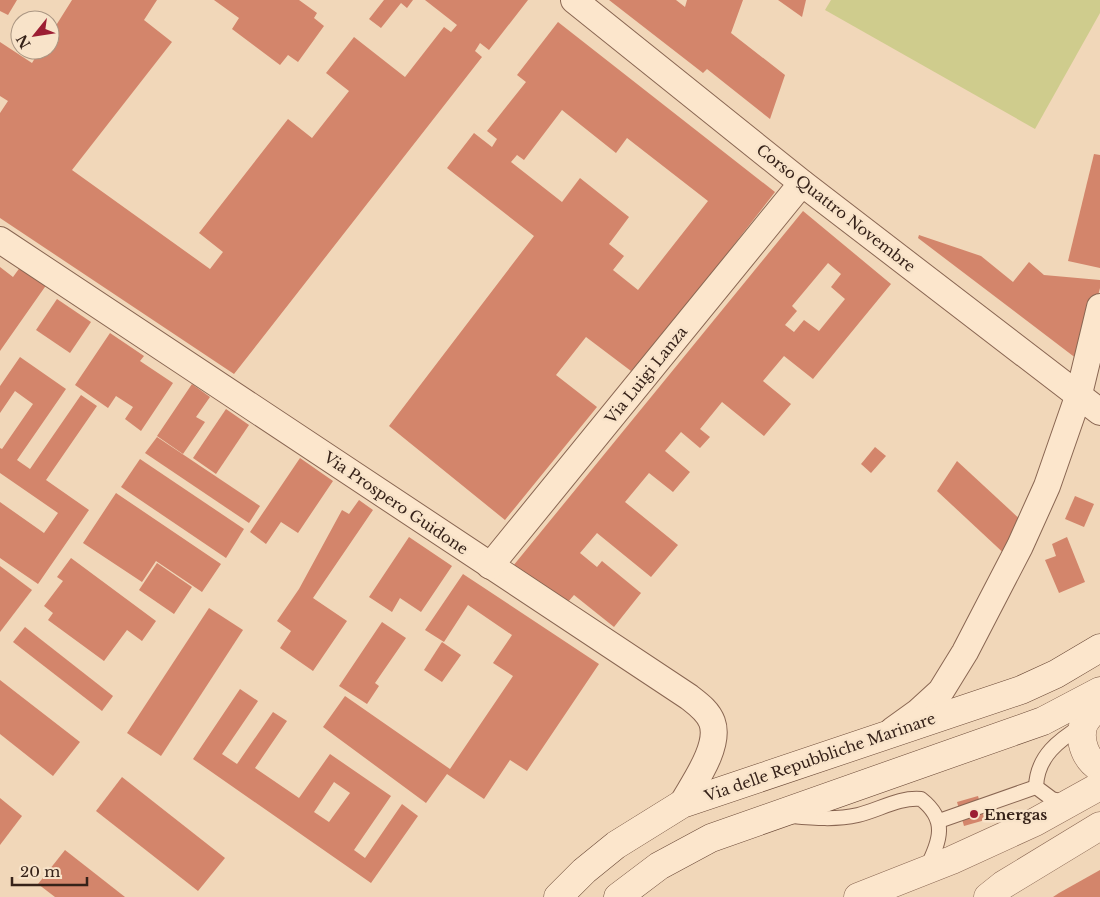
<svg xmlns="http://www.w3.org/2000/svg" width="1100" height="897" font-family="'Libre Baskerville',serif">
<rect width="100%" height="100%" fill="#f1d7b9"/>
<path fill="#cfcc8d" d="M831 0H1100V13L1035 129 825 10Z"/>
<g fill="#d3856b" fill-rule="evenodd">
<path d="M0 0H17L8 15 0 11Z"/>
<path d="M72 0H157L144 20 172 42 72 170 210 269 223 252 199 233 288 119 312 138 349 91 326 73 354 37 405 77 444 27 451 32 457 25 425 0H528L489 50 480 43 475 51 482 57 234 374 0 218V113L8 101 0 96V42L32 63 40 50H50V35Z"/>
<path d="M214 0H299L317 13 314 18 324 26 298 62 288 55 280 65 232 29 239 18Z"/>
<path d="M384 0H413L407 8 401 3 381 28 369 19Z"/>
<path d="M609 0H676L685 7 687 0H743L731 33 785 75 770 119 707 69 703 73Z"/>
<path d="M778 0H806L802 17Z"/>
<path d="M558 22 775 192 659 341 631 371 586 337 556 375 597 407 505 520 389 426 534 236 447 168 474 133 492 147 497 139 487 131 526 82 517 75ZM562 110 616 153 627 138 708 201 638 290 613 270 624 256 609 244 629 217 580 178 562 202 511 162 517 155 524 160Z"/>
<path d="M1094 154 1100 155V268L1068 261Z"/>
<path d="M803 211 891 284 813 379 784 356 763 381 791 404 764 436 722 402 700 429 710 437 700 448 681 432 665 451 690 472 673 492 649 473 625 502 678 545 651 577 597 533 580 553 597 567 602 561 641 593 614 627 574 595 568 602 513 566ZM828 263 841 274 831 287 845 299 819 331 804 320 794 332 785 325 797 311 792 306Z"/>
<path d="M919 235 981 256 1013 282 1029 262 1044 275 1100 280V288L1081 362 918 238Z"/>
<path d="M21 266 47 284 0 351V267L13 277Z"/>
<path d="M57 299 91 322 70 353 36 330Z"/>
<path d="M110 333 144 356 140 361 173 383 141 431 125 419 133 407 116 396 108 408 75 385Z"/>
<path d="M20 357 66 389 17 460 30 469 81 395 97 406 46 480 89 510 38 584 0 558V502L44 533 58 513 0 473V448L2 449 33 404 15 391 0 413V386Z"/>
<path d="M192 384 210 397 196 417 205 422 183 454 157 436Z"/>
<path d="M226 409 249 425 216 474 193 458Z"/>
<path d="M157 437 260 506 249 523 145 453Z"/>
<path d="M875 447 886 456 871 473 861 464Z"/>
<path d="M300 458 333 481 298 533 281 522 266 544 250 532Z"/>
<path d="M140 459 244 529 226 558 121 487Z"/>
<path d="M957 461 1023 522 1010 559 937 491Z"/>
<path d="M116 493 221 564 202 592 156 561 142 582 83 543Z"/>
<path d="M1075 496 1094 504 1084 527 1065 519Z"/>
<path d="M359 500 373 510 313 598 347 621 313 671 280 648 291 631 277 621 299 589 342 510 349 514Z"/>
<path d="M409 537 452 566 421 612 400 598 392 612 369 597Z"/>
<path d="M1067 537 1085 582 1059 593 1045 560 1056 556 1052 544Z"/>
<path d="M71 558 156 621 142 641 127 630 104 661 48 620 53 613 44 606 63 581 57 577Z"/>
<path d="M157 563 192 587 174 614 139 590Z"/>
<path d="M0 566 32 590 0 632Z"/>
<path d="M463 574 599 664 527 771 510 760 484 799 447 774 426 803 323 727 345 696 450 769 513 676 493 663 512 635 468 605 444 642 425 630Z"/>
<path d="M209 608 243 630 161 756 127 733Z"/>
<path d="M382 622 406 638 375 683 379 686 367 704 339 686Z"/>
<path d="M25 627 113 696 102 711 13 642Z"/>
<path d="M442 642 461 655 442 682 424 670Z"/>
<path d="M0 680 80 742 53 776 0 734Z"/>
<path d="M240 689 258 701 222 754 237 764 273 712 287 721 255 768 299 798 330 754 391 796 354 850 365 858 402 804 418 816 371 883 193 759ZM334 782 350 793 329 822 314 812Z"/>
<path d="M122 777 225 858 198 891 96 811Z"/>
<path d="M978 796 985 820 964 826 957 802Z"/>
<path d="M0 798 22 816 0 845Z"/>
<path d="M65 850 125 897H55L38 884Z"/>
<path d="M1100 870V897H1053L1059 893Z"/>
</g>
<g fill="none" stroke-linecap="round" stroke-linejoin="round">
<defs>
<g id="service">
<path d="M1067 803 1052 799 1036 787C1037 756 1059 740 1083 725"/>
<path d="M792 816C814 818 836 820 858 815 879 810 899 797 921 799 949 821 939 841 927 868"/>
<path d="M939 821 1036 787"/>
</g>
<g id="minor">
<path d="M574 0 802 183 1100 412"/>
<path d="M0 240 689 697C698 704 708 711 712 722 721 746 693 784 682 804"/>
<path d="M490 566 802 183"/>
<path d="M893 730 918 712 941 691 965 652 1020 546 1047 486 1079 394 1100 307"/>
</g>
<g id="tertiary">
<path d="M1100 704C1094 711 1086 718 1083 726 1079 742 1086 760 1100 768"/>
<path d="M858 897 952 860 1035 822 1100 786"/>
<path d="M988 897 1003 885 1100 826"/>
</g>
<g id="secondary">
<path d="M558 897 584 871 616 845 682 804 1021 690 1056 674 1100 648"/>
<path d="M618 897 659 866 711 838 1043 721 1100 691"/>
</g>
</defs>
<use href="#service" stroke="#896652" stroke-width="16"/>
<use href="#minor" stroke="#896652" stroke-width="28"/>
<use href="#tertiary" stroke="#896652" stroke-width="29"/>
<use href="#secondary" stroke="#6a4836" stroke-width="29"/>
<use href="#service" stroke="#fce6cc" stroke-width="14"/>
<use href="#minor" stroke="#fce6cc" stroke-width="26"/>
<use href="#tertiary" stroke="#fce6cc" stroke-width="28"/>
<use href="#secondary" stroke="#fce6cc" stroke-width="28"/>
</g>
<circle fill="#9c1e33" stroke="#f8e3c9" stroke-width="2" cx="974" cy="814" r="5"/>
<g text-anchor="middle" dominant-baseline="central" stroke-width="5" stroke-linejoin="round" paint-order="stroke">
<g font-size="15" fill="#362219" stroke="#f8e3c9">
<text transform="translate(836 208) rotate(38)">Corso Quattro Novembre</text>
<text transform="translate(646 375) rotate(-51)">Via Luigi Lanza</text>
<text transform="translate(396 503) rotate(34)">Via Prospero Guidone</text>
<text transform="translate(820 757) rotate(-19)">Via delle Repubbliche Marinare</text>
</g>
<g font-size="15" font-weight="bold" fill="#362219" stroke="#f8e3c9" text-anchor="start">
<text x="984" y="814">Energas</text>
</g>
</g>
<g transform="translate(35 35) rotate(240)"><circle r="24" fill="#f8e3c9" stroke="#aa9683"/>
<path d="M0-4L9 19L0 12L-9 19Z" fill="#9c1e33"/>
<text y="-8" font-size="14" font-weight="bold" text-anchor="middle" fill="#362219">N</text>
</g>
<path d="M12 877v8h75v-8" fill="none" stroke="#362219" stroke-width="2.5"/>
<text x="20" y="877" font-size="15" fill="#362219" stroke="#f8e3c9" stroke-width="4" paint-order="stroke">20 m</text>
</svg>
